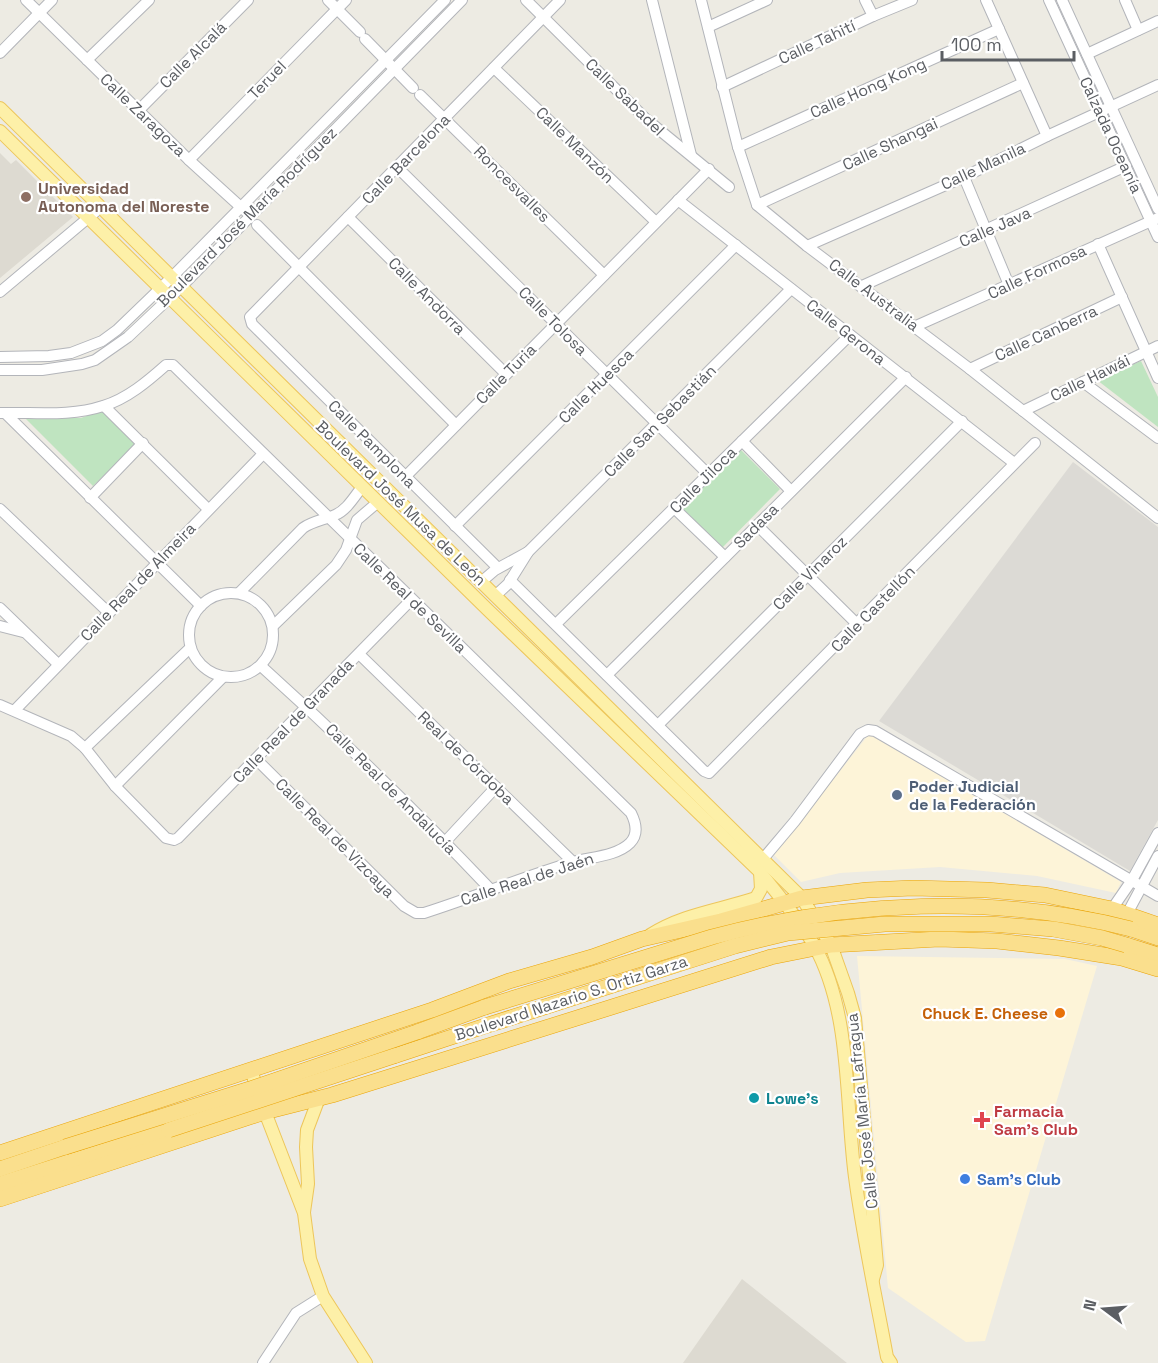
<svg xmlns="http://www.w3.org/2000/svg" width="1158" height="1363" font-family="'Space Grotesk',sans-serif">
<rect width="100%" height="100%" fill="#edebe3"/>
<g fill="#fdf4d8">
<path d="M869 734 1121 882 1116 893 1037 876 940 867 840 873 801 882 774 855Z"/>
<path d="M857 956 1065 959 1097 966 985 1341 966 1342 888 1288Z"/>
</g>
<path fill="#dcdad5" d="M1073 462 1158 527V820L1130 871 879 721Z"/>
<g fill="#dddad1">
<path d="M0 153 11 164 16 160 73 217 0 278Z"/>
<path d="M742 1279 847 1363H683Z"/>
</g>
<g fill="#bfe4c0">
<path d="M1141 361 1158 397V427L1097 380Z"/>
<path d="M103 410 137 443 93 486 25 418H81Z"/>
<path d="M740 449 780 489 721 549 681 508Z"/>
</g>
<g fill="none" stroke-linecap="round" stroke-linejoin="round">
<defs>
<g id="minor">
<path d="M26 0 189 160 244 210"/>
<path d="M328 0 360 32"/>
<path d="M526 0 646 119 729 187"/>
<path d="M652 0 691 155"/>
<path d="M701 0 738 147 757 205 807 246 970 369 1158 518"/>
<path d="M865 0 873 16"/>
<path d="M986 0 1047 136"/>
<path d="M1049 0 1158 237"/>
<path d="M1062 0 1158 209"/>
<path d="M1125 0 1138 30"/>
<path d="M708 27 767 0"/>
<path d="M365 39 413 88"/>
<path d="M0 53 52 0"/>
<path d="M1087 54 1158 21"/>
<path d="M87 60 149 0"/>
<path d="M494 68 656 222"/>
<path d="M722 87 873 16 912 0"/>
<path d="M420 95 604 275"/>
<path d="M138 111 248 0"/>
<path d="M738 147 999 29"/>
<path d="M189 160 346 0"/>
<path d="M398 168 708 474"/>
<path d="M964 177 1009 285"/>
<path d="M678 200 1014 463"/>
<path d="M757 205 1023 83"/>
<path d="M348 217 506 374"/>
<path d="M257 225 456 425"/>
<path d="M1098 244 1158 378"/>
<path d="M807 246 964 177 1047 136 1158 85"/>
<path d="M862 286 1126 166"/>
<path d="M0 292 100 208"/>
<path d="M916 326 1158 218"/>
<path d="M0 357 49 356 71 353 102 341 117 330 171 278 445 0"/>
<path d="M970 369 1122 297"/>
<path d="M0 370H42L82 364 95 360 128 337 180 288 462 0"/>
<path d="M1083 382 1158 438"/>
<path d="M104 406 208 509"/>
<path d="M1023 411 1158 346"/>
<path d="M0 413C34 412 70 417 103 406 127 399 148 381 166 365H173L631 813C636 823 639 834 630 843 617 856 591 857 573 862 523 877 474 897 424 913H416L404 906 256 759"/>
<path d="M5 413 201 606"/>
<path d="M742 441 791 491"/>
<path d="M405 477 709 169"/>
<path d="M90 498 143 443"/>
<path d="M674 508 725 557"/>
<path d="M0 509 109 613"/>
<path d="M757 525 857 624"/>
<path d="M455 526 736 245"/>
<path d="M498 568 252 324 250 317 560 0"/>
<path d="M510 580 704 771 709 773 1035 443"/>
<path d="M481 582 495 570 528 552"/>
<circle cx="231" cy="635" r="42"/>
<path d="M239 593 303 528C313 521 324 520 335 515 347 510 354 497 362 487"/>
<path d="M495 596 508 584 528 552 791 289"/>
<path d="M0 608 58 664"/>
<path d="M556 624 850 335"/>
<path d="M0 626 23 632"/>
<path d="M273 626 336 565 346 550 357 520 378 502"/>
<path d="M359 654 573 862"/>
<path d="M261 666C341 738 418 813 492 891"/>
<path d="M607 675 906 377"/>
<path d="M0 705 71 736 85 748 115 786 166 838 174 840 178 838 411 600"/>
<path d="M15 710 263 454"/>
<path d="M658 725 962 421"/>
<path d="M85 748 190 648"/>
<path d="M115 786 223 677"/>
<path d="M445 842 496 787"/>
<path d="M763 859 795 821 860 734 868 730 875 731 1158 896"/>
<path d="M1112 909 1132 880 1158 833"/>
<path d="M1127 914 1158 856"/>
<path d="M263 1363 296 1313 323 1296"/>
</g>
<g id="major">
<path d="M0 108 802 898 831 945 848 993 855 1018 877 1265 873 1279"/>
<path d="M0 131 488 610 760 872C779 896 799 919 814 945 852 1013 845 1103 855 1177 863 1238 876 1297 887 1357L891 1363"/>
<path d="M650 935C683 914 720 910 756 898L761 889 760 872"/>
<path d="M251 1070 265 1112 304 1213 310 1259 323 1296 366 1363"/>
<path d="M304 1212 308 1184 306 1147 307 1130 319 1098"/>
</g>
<g id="highway">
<path d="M1131 929 1158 938"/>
<path d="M1126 945 1158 955"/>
<path d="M417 1032 485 1007"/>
<path d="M394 1056 485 1026"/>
<path d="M0 1153 432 1010 509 981 592 957 642 939 721 921 802 898 867 890 913 888 987 890 1045 895 1112 909 1158 925"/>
<path d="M0 1169 65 1147"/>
<path d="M0 1184 169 1130"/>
<path d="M0 1199 265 1112 332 1095 771 957 831 945 939 939 997 941 1059 948 1122 958 1158 969"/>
</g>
</defs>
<use href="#minor" stroke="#b3b5ba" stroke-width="12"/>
<use href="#major" stroke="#edc65b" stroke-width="14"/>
<use href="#highway" stroke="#eaa406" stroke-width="16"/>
<use href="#minor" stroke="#fff" stroke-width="10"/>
<use href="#major" stroke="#fdf0a8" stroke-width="12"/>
<use href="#highway" stroke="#fadf8d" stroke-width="15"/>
<defs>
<g id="highway-bridge">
<path d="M485 1007 712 937C847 901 994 894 1131 929"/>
<path d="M485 1026 735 946 788 933 885 924H991L1053 929 1102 938 1126 945"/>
<path d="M169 1130 394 1056"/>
<path d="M65 1147 250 1089 417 1032"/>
</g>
</defs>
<use href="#highway-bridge" stroke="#eaa406" stroke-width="16" stroke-linecap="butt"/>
<use href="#highway-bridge" stroke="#fadf8d" stroke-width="15"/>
</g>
<circle fill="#8d6e63" stroke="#fff" stroke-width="2" cx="26" cy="197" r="6"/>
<circle fill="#5c6f8a" stroke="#fff" stroke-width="2" cx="897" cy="795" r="6"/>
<circle fill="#e8710a" stroke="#fff" stroke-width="2" cx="1060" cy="1013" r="6"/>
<circle fill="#0f9aa8" stroke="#fff" stroke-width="2" cx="754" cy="1098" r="6"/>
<path fill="#e0444e" stroke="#fff" stroke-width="2" d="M979 1111h6v6h6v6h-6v6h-6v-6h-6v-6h6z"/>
<circle fill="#3f7fe0" stroke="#fff" stroke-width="2" cx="965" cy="1179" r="6"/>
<g text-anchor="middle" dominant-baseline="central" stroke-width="4.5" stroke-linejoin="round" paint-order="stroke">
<g font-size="16" fill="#5b5e63" stroke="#fff">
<text transform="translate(817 42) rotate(-25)">Calle Tahití</text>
<text transform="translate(193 55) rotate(-45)">Calle Alcalá</text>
<text transform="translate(267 80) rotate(-46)">Teruel</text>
<text transform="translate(868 88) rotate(-24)">Calle Hong Kong</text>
<text transform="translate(625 97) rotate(44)">Calle Sabadel</text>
<text transform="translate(143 115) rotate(44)">Calle Zaragoza</text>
<text transform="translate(1111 135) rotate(65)">Calzada Oceanía</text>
<text transform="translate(890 144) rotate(-25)">Calle Shangai</text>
<text transform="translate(575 145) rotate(44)">Calle Manzón</text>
<text transform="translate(406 159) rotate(-46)">Calle Barcelona</text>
<text transform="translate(983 166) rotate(-25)">Calle Manila</text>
<text transform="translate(512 184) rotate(45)">Roncesvalles</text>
<text transform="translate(247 217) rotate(-45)">Boulevard José María Rodríguez</text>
<text transform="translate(995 227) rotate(-24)">Calle Java</text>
<text transform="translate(1037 272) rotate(-25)">Calle Formosa</text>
<text transform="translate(874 295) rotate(37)">Calle Australia</text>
<text transform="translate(427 296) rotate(45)">Calle Andorra</text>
<text transform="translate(553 321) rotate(45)">Calle Tolosa</text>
<text transform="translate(846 332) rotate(38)">Calle Gerona</text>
<text transform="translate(1046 333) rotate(-25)">Calle Canberra</text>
<text transform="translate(506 374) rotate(-45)">Calle Turia</text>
<text transform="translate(1090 378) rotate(-26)">Calle Hawái</text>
<text transform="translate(596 386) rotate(-45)">Calle Huesca</text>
<text transform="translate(660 421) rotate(-45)">Calle San Sebastián</text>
<text transform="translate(372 444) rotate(45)">Calle Pamplona</text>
<text transform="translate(703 480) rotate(-45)">Calle Jiloca</text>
<text transform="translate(401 503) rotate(44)">Boulevard José Musa de León</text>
<text transform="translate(756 526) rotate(-45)">Sadasa</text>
<text transform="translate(810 573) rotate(-45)">Calle Vinaroz</text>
<text transform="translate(138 582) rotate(-46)">Calle Real de Almeira</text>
<text transform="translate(410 598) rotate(44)">Calle Real de Sevilla</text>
<text transform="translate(873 609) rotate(-46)">Calle Castellón</text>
<text transform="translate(293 721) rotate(-46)">Calle Real de Granada</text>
<text transform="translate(466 758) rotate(44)">Real de Córdoba</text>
<text transform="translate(391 789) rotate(45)">Calle Real de Andalucía</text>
<text transform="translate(335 838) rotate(45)">Calle Real de Vizcaya</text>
<text transform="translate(527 879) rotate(-18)">Calle Real de Jaén</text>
<text transform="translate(571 998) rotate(-18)">Boulevard Nazario S. Ortiz Garza</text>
<text transform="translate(862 1111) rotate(-96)">Calle José María Lafragua</text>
</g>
<g font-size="16" font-weight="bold" fill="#785e54" stroke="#fff" text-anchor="start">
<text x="38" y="188">Universidad<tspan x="38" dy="18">Autonoma del Noreste</tspan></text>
</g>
<g font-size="16" font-weight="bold" fill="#4e5e75" stroke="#fff" text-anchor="start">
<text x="909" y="786">Poder Judicial<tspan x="909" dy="18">de la Federación</tspan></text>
</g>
<g font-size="16" font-weight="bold" fill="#c56008" stroke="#fff" text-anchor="end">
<text x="1048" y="1013">Chuck E. Cheese</text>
</g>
<g font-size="16" font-weight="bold" fill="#0d838f" stroke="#fff" text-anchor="start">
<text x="766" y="1098">Lowe's</text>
</g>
<g font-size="16" font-weight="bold" fill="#be3a42" stroke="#fff" text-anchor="start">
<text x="994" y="1111">Farmacia<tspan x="994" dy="18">Sam's Club</tspan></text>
</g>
<g font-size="16" font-weight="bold" fill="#366cbe" stroke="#fff" text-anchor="start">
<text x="977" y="1179">Sam's Club</text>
</g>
</g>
<g transform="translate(1104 1309) rotate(286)" stroke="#ffffff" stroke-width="4.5" paint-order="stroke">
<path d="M0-4.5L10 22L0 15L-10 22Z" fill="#5b5e63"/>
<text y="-9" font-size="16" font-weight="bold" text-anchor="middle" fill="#5b5e63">N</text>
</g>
<path d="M942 51v9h132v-9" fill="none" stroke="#5b5e63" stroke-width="3"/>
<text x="951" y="51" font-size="18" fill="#5b5e63" stroke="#ffffff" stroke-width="4.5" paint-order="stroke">100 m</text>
</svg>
